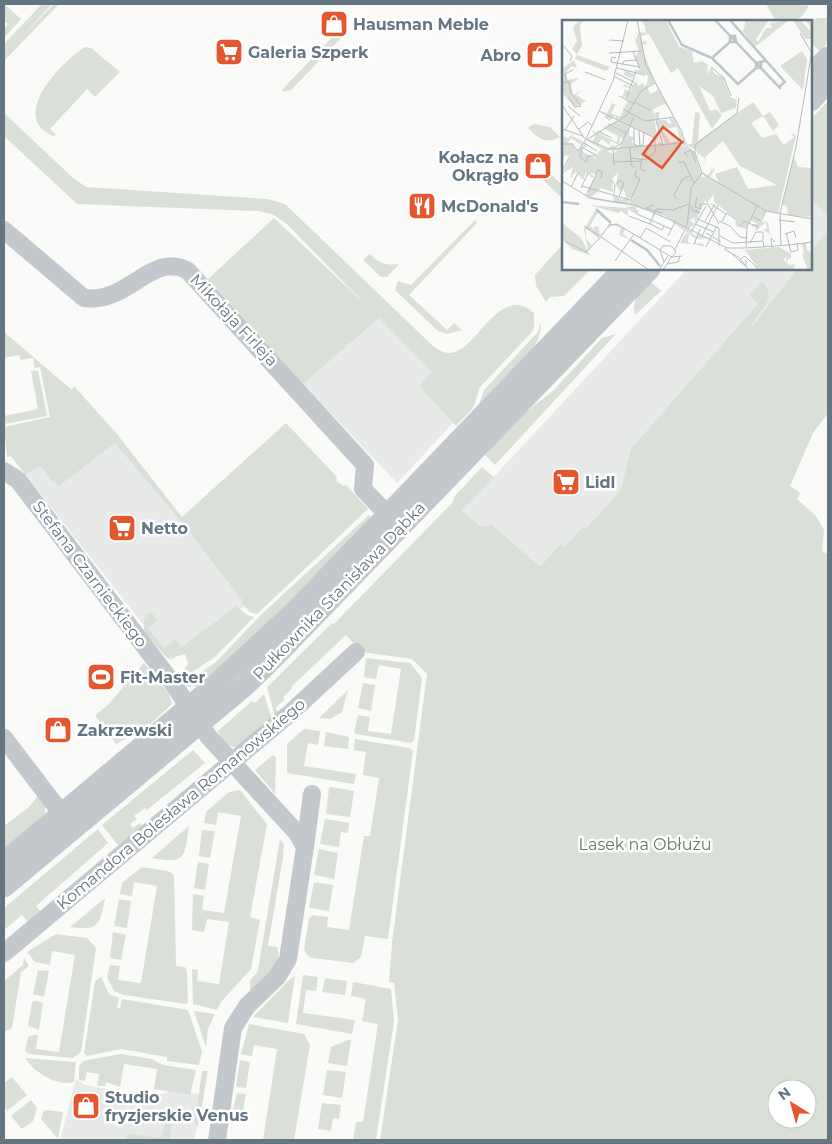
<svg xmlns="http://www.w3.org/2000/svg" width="832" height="1144" font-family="Montserrat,sans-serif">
<rect width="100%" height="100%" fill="#fafaf8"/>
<g fill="#e8e9e9">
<path d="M811 199 828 215V230L811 251Z"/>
<path d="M687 269H797L650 457 589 627 462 511Z"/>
<path d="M379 318 433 372 419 386 453 423 397 483 303 384Z"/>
<path d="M116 433 248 603 171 660 11 456Z"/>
<path d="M76 1079 85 1085 153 1097 172 1090 204 1095 194 1140H60Z"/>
</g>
<g fill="#dadfd7" fill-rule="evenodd">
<path d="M4 4 21 19 4 38V29L8 24 4 21Z"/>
<path d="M42 4H52L21 37 54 4H59L4 61V44Z"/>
<path d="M766 4H807L808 7C801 22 791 21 776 21Z"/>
<path d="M817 18H828V42L820 52 811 42 810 21Z"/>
<path d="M340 29 345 34 291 90 284 92 282 90Z"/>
<path d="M85 47 91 48 120 72 95 97 87 89 50 129 56 135 53 136C8 117 62 61 85 47Z"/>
<path d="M828 101V215L811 199V119Z"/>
<path d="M4 113 72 177 86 187 267 199 285 204 433 346C439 350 446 355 455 352 480 343 501 284 534 313V328L531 333 480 387 473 408 456 426 419 386 432 372 379 318 303 384 208 279 274 218 365 304 287 224 274 215 259 211 77 204 4 136Z"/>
<path d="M534 124 550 127 560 137C546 145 538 138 528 128Z"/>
<path d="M537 161 563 186V199L530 168Z"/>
<path d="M475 220 477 223 409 295 447 330 454 323 462 330 447 334 438 331 395 290 398 281 411 285Z"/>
<path d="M828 230V413L813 433 790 486 800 493 797 499 815 515 824 529 822 551 828 554V1140H380L398 1020 394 983 389 982 392 943 427 674 412 659 362 652 346 635 291 687 292 689 283 697 285 699 275 708 279 713 275 716 267 687 332 623 334 624 453 502 455 496 482 467 494 477 462 511 481 527 492 525 540 567 561 544 565 547 583 527 586 529 621 490 631 449 758 304 750 295 762 281C779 302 758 309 750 329L797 269H811V251ZM777 1089H807V1119H777Z"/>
<path d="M563 244V269H591L564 296 550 297 546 302 536 286 535 275Z"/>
<path d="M370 254C378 263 387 266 399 264L387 277H381L363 260Z"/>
<path d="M650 281 661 291 635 315C631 299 640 292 650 281Z"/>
<path d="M540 323C547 347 494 393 477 410L484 390 538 332Z"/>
<path d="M4 332 72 390 74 386 116 433 182 517 286 423 337 477 336 480 343 486 346 485 368 509 257 614 250 612 241 603 243 601 179 519 115 443 59 486 51 480 41 466 25 474 11 456 7 457 4 427 50 417 40 367 35 368 33 358 21 360 19 355 4 358Z"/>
<path d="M616 334 495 465 485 455 517 419 553 391 602 338Z"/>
<path d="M38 370 47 416 4 424V416L38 409 31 371Z"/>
<path d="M370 514V520L326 568 200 686 188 687 184 684 216 662 261 615Z"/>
<path d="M237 606 247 615 254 617 215 657 186 676 180 675 188 664 185 654 168 659 144 632V619L149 613H152L157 620 148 628 164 648 175 639 182 647Z"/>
<path d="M366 658 410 663 422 678 414 740 411 743 356 734 354 732 358 715 370 717 368 731 391 734 401 669 379 665 376 679 364 677Z"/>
<path d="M144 663 169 694 172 704 148 726 116 744 95 715 107 706Z"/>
<path d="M363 683 375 685 371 711 358 708Z"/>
<path d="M348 690 342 712 330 719 319 718Z"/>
<path d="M264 694 272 719 238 747H232L222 742 218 731 252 701 255 703Z"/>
<path d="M304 729 320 731 318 745 308 743 304 766 356 774 354 784 287 773V744Z"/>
<path d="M326 732 349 737 348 749 324 746Z"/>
<path d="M355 739 410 748 413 751 388 939 365 936 361 957 353 963 313 958 308 956 304 950 309 918 313 915 328 917 327 927 349 930 364 836H370L379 778 363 775 366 752 354 750Z"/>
<path d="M193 750 205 763 147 810 145 808 134 816 137 819 130 824 133 828 140 823 143 826 120 845 117 844 102 825Z"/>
<path d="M273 755 276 758 275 794 255 770Z"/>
<path d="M331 787 354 791 350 817 326 814 329 788Z"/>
<path d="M240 790 267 824 250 917 260 920 251 969 221 1002 217 1010 193 1004 192 969 198 970 197 981 219 984 229 922 207 919 204 932 192 930 193 894 204 896 202 910 224 913 241 816 218 812 216 825 204 823 206 812 229 792Z"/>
<path d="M37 797H41L45 804V814L4 852V826L29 807Z"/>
<path d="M325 819 349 823 348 833 341 832 339 847 320 844Z"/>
<path d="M189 826C184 858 187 864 152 858Z"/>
<path d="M98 829 108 843 36 906 40 911 28 922 22 915 4 930V908Z"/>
<path d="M202 830 215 831 210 858 199 856Z"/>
<path d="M280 839 284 845 283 857 268 946 277 947C284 964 260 984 250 995V980L257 973 259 964Z"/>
<path d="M319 849 338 853 334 879 314 875Z"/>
<path d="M198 862 209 864 205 890 194 888Z"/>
<path d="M142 867 168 871 174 875 176 966 185 967 187 972 188 1001 186 1004 124 995 114 991 107 977 110 965 120 966 118 980 141 983 157 886 134 882 132 896 120 894 122 883Z"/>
<path d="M314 882 333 885 329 911 309 908Z"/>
<path d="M105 898C100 925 99 931 70 927Z"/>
<path d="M119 899 131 901 127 928 114 926Z"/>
<path d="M113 932 126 935 121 960 110 958Z"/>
<path d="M56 934 87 938 96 948 81 1052 73 1058 29 1054 25 1051 28 1037 33 1035H38L36 1049 59 1052 75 955 52 951 50 965 35 962 27 952Z"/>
<path d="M24 958 29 966 21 972 12 1028 4 1032V981L23 965Z"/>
<path d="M38 970 49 971 44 997 33 994Z"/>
<path d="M303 975 318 977 316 991 306 990 303 1013 355 1020 352 1034 296 1024Z"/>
<path d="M295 976 288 1023 253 1017 290 979Z"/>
<path d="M101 977 109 994 119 998 117 1008H120L122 999 188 1010 202 1051 199 1065 167 1061V1057L121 1049 87 1056 84 1054 95 981Z"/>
<path d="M325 978 347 981 345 995 322 992Z"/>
<path d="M353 982 391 989 394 1021 376 1140H353L356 1122H363L378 1024 362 1021 366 999 351 996Z"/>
<path d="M37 1001 43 1003 39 1030 28 1026 32 1002Z"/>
<path d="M194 1011 215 1014 208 1029 206 1047Z"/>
<path d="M249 1024 304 1034 310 1045 294 1140H263L277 1049 254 1045 252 1056 241 1054Z"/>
<path d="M348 1040H351L347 1066 328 1063 331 1047Z"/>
<path d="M121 1054 152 1059 163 1065 196 1070 190 1095 154 1089 157 1069 124 1064 120 1087 106 1082 105 1086H97L99 1074 87 1072 85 1081 79 1080V1066L83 1061Z"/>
<path d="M25 1058 76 1062 74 1082C57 1087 34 1072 25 1058Z"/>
<path d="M240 1060 250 1062 246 1088 237 1087 236 1085Z"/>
<path d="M327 1070 346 1072 342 1098 323 1095Z"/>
<path d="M202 1071H208L198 1127 195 1122Z"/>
<path d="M12 1077 27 1095 7 1111 4 1107V1083Z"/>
<path d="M237 1093 246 1094 242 1118 232 1114Z"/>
<path d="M31 1100 37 1108 33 1121 22 1129 11 1116Z"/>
<path d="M322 1103 341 1105 339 1119 333 1118 331 1131 318 1129Z"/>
<path d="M44 1110 63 1112 58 1139 41 1119Z"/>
<path d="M166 1120H172L169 1140H126L128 1134 161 1138Z"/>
</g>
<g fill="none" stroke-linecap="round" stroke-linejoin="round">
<g stroke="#c3c8cc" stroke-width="18">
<path d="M4 230 84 298C127 305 153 250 188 271L365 465 363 489 388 515"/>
<path d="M4 471 18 480 174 685 208 736 297 833 305 847 288 959 277 977 247 1006 233 1028 217 1140"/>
<path d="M4 738 62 814"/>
<path d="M305 847 312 794"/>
<path d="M4 953 288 715 356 652"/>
</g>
<g stroke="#c3c8cc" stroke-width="21">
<path d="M811 74 828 57"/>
<path d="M811 101 828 82"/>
<path d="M4 862 216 684 296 610 623 269"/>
<path d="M4 887 245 686 275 657 650 269"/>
</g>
</g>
<defs>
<symbol id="shop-square" viewBox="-11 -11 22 22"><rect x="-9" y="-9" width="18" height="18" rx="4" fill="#e4572e" stroke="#fff"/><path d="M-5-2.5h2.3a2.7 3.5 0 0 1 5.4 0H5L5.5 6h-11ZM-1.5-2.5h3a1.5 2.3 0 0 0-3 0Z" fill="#fff"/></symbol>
<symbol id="supermarket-square" viewBox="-11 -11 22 22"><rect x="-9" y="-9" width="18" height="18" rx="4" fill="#e4572e" stroke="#fff"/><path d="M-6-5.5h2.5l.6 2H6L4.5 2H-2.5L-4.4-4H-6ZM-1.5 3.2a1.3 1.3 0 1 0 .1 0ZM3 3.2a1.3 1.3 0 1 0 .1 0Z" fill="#fff"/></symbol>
<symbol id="restaurant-square" viewBox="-11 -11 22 22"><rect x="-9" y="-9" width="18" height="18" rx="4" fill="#e4572e" stroke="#fff"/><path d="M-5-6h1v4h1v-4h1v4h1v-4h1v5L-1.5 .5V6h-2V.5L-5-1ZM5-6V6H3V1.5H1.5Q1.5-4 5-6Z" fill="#fff"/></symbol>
<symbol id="stadium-square" viewBox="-11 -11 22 22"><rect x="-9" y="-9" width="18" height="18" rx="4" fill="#e4572e" stroke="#fff"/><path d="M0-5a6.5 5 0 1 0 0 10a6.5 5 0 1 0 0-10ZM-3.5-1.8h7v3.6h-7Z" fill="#fff"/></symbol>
</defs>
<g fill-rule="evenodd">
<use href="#shop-square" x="318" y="8" width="32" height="32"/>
<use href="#supermarket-square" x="213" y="36" width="32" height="32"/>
<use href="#shop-square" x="524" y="39" width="32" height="32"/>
<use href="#shop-square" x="522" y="150" width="32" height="32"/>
<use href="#restaurant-square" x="406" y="190" width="32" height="32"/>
<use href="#supermarket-square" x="550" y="466" width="32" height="32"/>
<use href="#supermarket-square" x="106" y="512" width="32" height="32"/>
<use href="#stadium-square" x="85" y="661" width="32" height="32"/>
<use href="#shop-square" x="42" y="714" width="32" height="32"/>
<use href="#shop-square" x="70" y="1090" width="32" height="32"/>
</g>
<g text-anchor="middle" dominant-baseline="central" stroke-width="5" stroke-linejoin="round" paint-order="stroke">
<g font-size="16" font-weight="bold" fill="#657683" stroke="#fff" text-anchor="start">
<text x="353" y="24">Hausman Meble</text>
<text x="248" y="52">Galeria Szperk</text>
<text x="521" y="55" text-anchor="end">Abro</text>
<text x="519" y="157" text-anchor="end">Kołacz na<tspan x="519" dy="18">Okrągło</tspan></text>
<text x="441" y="206">McDonald's</text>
<text x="585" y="482">Lidl</text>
<text x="141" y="528">Netto</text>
<text x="120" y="677">Fit-Master</text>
<text x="77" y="730">Zakrzewski</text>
<text x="105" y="1097">Studio<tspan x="105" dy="18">fryzjerskie Venus</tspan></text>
</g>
<g font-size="16" fill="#657683" stroke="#fff">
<text transform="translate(234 320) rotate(47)">Mikołaja Firleja</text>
<text transform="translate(90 574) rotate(53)">Stefana Czarnieckiego</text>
<text transform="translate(339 591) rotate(-46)">Pułkownika Stanisława Dąbka</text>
<text transform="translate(181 804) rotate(-40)">Komandora Bolesława Romanowskiego</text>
</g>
<g font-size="16" fill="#687a64" stroke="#fff">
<text x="645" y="844">Lasek na Obłużu</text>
</g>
</g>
<g transform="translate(562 20)">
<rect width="250" height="250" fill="#fafaf8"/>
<path d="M17 0H22L18 5 20 26 15 34 10 29 15 21 11 8ZM79 0H104L117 27 130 31 132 43 140 41 146 45 145 56 149 47 153 54 161 57 168 77 175 80 174 88 159 93 151 76 137 66 148 91 154 89 160 95 150 109 116 48 109 53 87 14 79 16 80 22 84 21 85 24 80 25 82 34 92 59V63L85 66 88 74 96 70 92 60 112 96 103 84 91 89 96 122 104 125 94 101 97 99 93 100 92 93 97 92V100H104L105 107 104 100 107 104 110 103 107 99 112 98 120 115 118 124 133 133 140 157H143L140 151 145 156 149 151 147 149 152 151 149 146 153 150 147 158 157 163 153 154 175 147 186 169 215 165 178 146 161 121 143 137 144 139V145L143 139 136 133 135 139V131L120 122 122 117 125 124H130L133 92 138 93 136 121 191 82 201 96 208 92 217 105 211 111 201 96 189 103 200 118 214 114 222 125 232 117 228 113 234 115 216 193 204 191 198 201 206 202 208 214 201 210 205 208 204 202 197 208 190 206 189 204H196L188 200 184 209 174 206 173 198 152 182V174L145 183 143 180 133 203 132 197 128 201 133 204 126 209 135 217V214L148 218 134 219V224L140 223 143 227 131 224 134 219 127 214 126 222 130 224 118 223 124 213 128 214 124 212 126 204 121 210 103 196 74 187V194L66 189V196L59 191 56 193 27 185 63 188 70 186 67 184 71 177 67 178 66 185 22 178 32 179 23 175 35 154 27 153 32 156 30 158 24 152 21 160 14 152 8 158 11 147 0 154 9 136 3 135 0 142 1 116 6 118 11 113 10 116 22 122 19 125 9 118 6 123H11L14 130 18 128 16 131 23 123 26 126 20 128 21 132 34 139 33 134 37 135 35 134 40 129 24 120 31 121 34 115 29 110 55 122 56 116 41 108 46 105 64 113 47 104 56 101 66 106 65 112 67 106 56 101 60 98 54 99 53 95 48 101 42 97 47 93 45 94 38 91 45 93 50 83 54 85 49 93 58 97 66 80 64 75 62 78 60 77 63 70 60 68 68 72 70 69 61 66 62 64 70 68 73 61 77 66 81 62 82 67 85 64 86 56 83 54 74 52 70 58 62 55 63 50 71 54 73 50H79L73 37 77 31 71 14 74 20 76 14H72L77 13 78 18V12L84 13 83 9 78 12 84 8ZM68 105 96 120V125H72L70 122 72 117 67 116ZM115 107 118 120 106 123 108 121 99 109ZM58 117 62 119 57 128 51 129 55 131 51 134 45 131 50 130 52 124 45 129 36 124 40 119 47 125 49 121 57 125ZM56 152 54 165 58 171 62 169 64 178 60 180 51 174 52 181H49L30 177 39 168 51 172 50 159ZM184 0H207L194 19 196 22 204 8H210L208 3 227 0 193 27 181 11ZM231 0H238L248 11V6L243 0 250 1V19H243ZM240 31 245 39 241 70 218 46ZM15 35 48 47 44 51 13 39ZM12 40 15 48 10 46 4 52 5 60 18 58 9 64 11 75 20 70 14 75 24 81 13 87 0 73V49ZM232 137 236 147 250 148V193L247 197 226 195 225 186 220 185ZM34 190 43 197 49 203 48 205 54 204 63 209 61 214 68 220 57 215 59 208 51 205 45 209 48 203 36 192 28 206 33 211 31 207 36 206 38 215 44 210 34 221 36 217 24 209V218L30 226 26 230 22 209ZM0 203 19 218 28 235 10 229 0 219ZM240 223H244L245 230 250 233V250H242L245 248 240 234H242ZM217 227 229 234V239L227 238 225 242 224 238 221 239 227 245 233 244 231 250H198V247L197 250 183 230Z" fill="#dadfd7" fill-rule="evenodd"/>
<path fill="none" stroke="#bbc7cb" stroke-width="2.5" d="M106 0 120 25 150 38 176 64 194 48M153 0 219 69M168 0 223 62 217 67M151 37 168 22V16H173L174 22H168M199 43V48H194V43L203 41M0 182 17 184M34 189 49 203M69 220 85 230 98 246"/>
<path fill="none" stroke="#b5bdc2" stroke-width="1" d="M75 0 84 45 120 112 122 124M238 13 249 32M47 20 62 21M0 24 10 36 8 41M71 32 78 49M47 33 79 31M54 38 50 37 49 42 78 47M60 45 62 41 74 40M149 47 162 58 169 76M55 48 83 55M23 52 44 60M54 53 72 62M53 57 71 66M5 61 3 54 11 50M0 63 7 62 9 73 19 86 13 87 6 77M57 76 73 84M64 79 74 52M74 83 88 90M0 85 23 119M6 86 18 96M61 89 83 101 112 97M37 91 93 118V132L84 139M94 100 101 126M46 104 64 113M72 108V124L76 126M0 109 21 116M17 109 26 102 30 106M3 110 12 96M77 110 78 126M35 111 50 118M24 119 51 61 66 0M26 119 65 95 79 71 93 63M23 121 24 119 47 129 120 123M22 123 35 131M120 123 133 133 140 153M0 124H10L16 131 23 121M78 126 81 125 82 112M19 127 34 135M20 128 18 137 24 142 26 136H34M68 128 69 145 73 148M133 133V125L175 93 177 78M126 136 122 133 129 130 134 143M68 138 85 140M51 142 80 141 78 149 84 151M116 142H122L132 163M52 146 51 128 59 124 72 97M0 151 8 136M140 153 204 191 250 199M49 160 53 165 52 174M0 161 28 178 73 185 109 200 165 228M55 164 57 160 62 163 57 177M20 166 68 180M9 167 16 153M19 168 26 153M26 172 36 150 40 152 39 158M135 177 133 187 139 189 138 184H146L157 204M114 179 112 175 120 160 127 156M68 181 78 159 73 156 74 150M149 184 164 194M91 185 84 188 100 193M129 186 131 191 138 193 134 190M75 190V194L109 209M67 196 88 204 94 189 111 190 127 184M191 197 199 201 204 191M135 199 157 208V226M217 200 233 202M143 201 153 184M157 201 168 206 178 217 184 218M160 201 165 193 173 199M88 204 100 210 102 206M133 204 152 212M22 206 37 216M178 206 182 201 196 207 194 210M129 212 144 186M144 213 159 222M224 213 229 232 236 230 235 223M223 214 232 211 234 218M39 216 47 205 55 204 98 230 102 242M106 216 113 202M140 216 156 185M158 216 171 223 201 221 202 228M39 217 87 250M78 218 84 208 109 222M3 221 24 232 39 217M188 223 194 212H201V220M132 224 138 209M227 225 250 222M219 226 218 193 234 127 250 30M144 227 155 206M163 228H183M184 228 185 207 195 186M184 228 227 225M210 228 209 218 213 222M162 229 178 238M112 231 125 206 129 168 140 153M171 235 188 250M184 240V246L178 239 183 236 197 250M53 241 72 214M105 244 116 242 118 236M97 250 106 236M101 250 107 241V240L110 237 113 233 114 231 109 226H101L98 230 108 236 110 237H111L120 236"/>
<path fill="#e4572e" fill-opacity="0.15" stroke="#e4572e" stroke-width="2.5" d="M101 107 120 122 100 148 81 134Z"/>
<rect width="250" height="250" fill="none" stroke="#657683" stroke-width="2.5"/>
</g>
<rect width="832" height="1144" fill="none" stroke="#657683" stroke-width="10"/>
<g transform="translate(792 1104) rotate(323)"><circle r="24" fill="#ffffff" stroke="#c1c8cd"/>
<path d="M0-4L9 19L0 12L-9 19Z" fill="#e4572e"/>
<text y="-8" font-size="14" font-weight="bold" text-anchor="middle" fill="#657683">N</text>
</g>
</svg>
